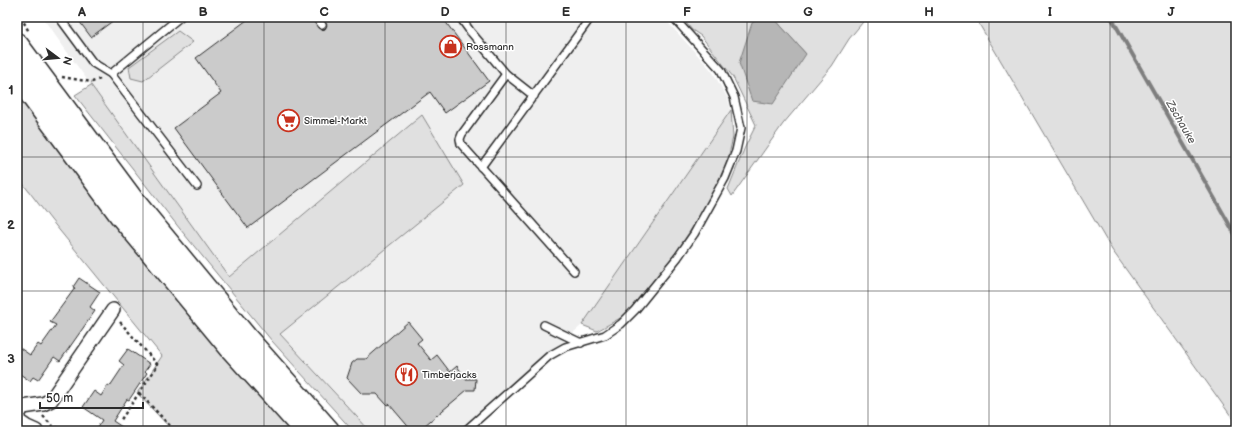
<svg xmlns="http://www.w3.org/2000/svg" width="1253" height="448" font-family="'Balsamiq Sans',sans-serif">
<rect width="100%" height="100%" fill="#fff"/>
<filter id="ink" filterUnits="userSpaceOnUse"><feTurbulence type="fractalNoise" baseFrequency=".025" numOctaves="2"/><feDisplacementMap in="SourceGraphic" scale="8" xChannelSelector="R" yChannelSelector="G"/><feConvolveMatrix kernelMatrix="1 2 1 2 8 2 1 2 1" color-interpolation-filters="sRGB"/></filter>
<g filter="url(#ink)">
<path fill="#efefef" d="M42 17H663L712 71 728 99 731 110 582 325 461 431H370L280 334 464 185 422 116 229 277Z"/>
<g fill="#e0e0e0" stroke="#868686">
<path d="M681 17H761L752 23 806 54 773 17H867L849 39 832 66 783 124 732 196 728 189 745 147 756 125 733 77 701 36 692 30Z"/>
<path d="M975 17H1236V423L1112 250Z"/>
<path d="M178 31 193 42 143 81 131 78 129 67Z"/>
<path d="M91 85 229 277 422 115 464 185 280 334 370 431H353L272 341 180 229 75 95Z"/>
<path d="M17 94C103 211 193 325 291 431H173L137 393 162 356 51 220 17 176Z"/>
<path d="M731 110 733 137 727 163 702 213 674 255 624 316 597 331 582 325Z"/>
</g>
<path fill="#b6b6b6" stroke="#7e7e7e" d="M761 17H773L806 54 773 104 752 101 739 63 752 23Z"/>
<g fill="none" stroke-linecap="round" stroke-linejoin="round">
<path stroke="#7e7e7e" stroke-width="4" d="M1111 17 1236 236"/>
</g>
<g fill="#cbcbcb" stroke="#2b2b2b">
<path d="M76 17H118L91 37Z"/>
<path d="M251 17H311L318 28 322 30 325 29 327 25 322 17H442L489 81 445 113 430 92 248 228 174 128 221 93 196 58Z"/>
<path d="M79 278 100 292 90 307 95 311 60 361 54 357 38 380 33 377 30 381 17 372V346L30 355 38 344 41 346 56 325 50 322 75 288 73 287Z"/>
<path d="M408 322 422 339 417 343 431 360 437 355 450 372 457 366 466 379H476L475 390H467L418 431H412L389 404 387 405 377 394H362L347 378 352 363 357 359H366Z"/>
<path d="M128 349 150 364 145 371 147 373 129 400 127 399 113 421 128 431H95L102 420 83 407 94 391 101 396 108 385 110 386 124 365 119 361Z"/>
</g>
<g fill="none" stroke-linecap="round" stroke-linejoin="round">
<defs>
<g id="service">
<path d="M59 17 93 63 111 74 197 186"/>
<path d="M316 17 322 25"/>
<path d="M460 17 470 31 506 74 534 96"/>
<path d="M111 74 180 17"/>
<path d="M506 74 462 134 460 139 461 144 574 271"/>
<path d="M481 167 591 17"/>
<path d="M544 325 581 343"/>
<path d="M465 431 549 356 565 347 605 335 621 324 635 310 678 257 694 234 725 178 736 151 741 128 734 97 721 70 673 17"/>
</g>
<g id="minor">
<path d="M17 416 23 407 43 404 51 400 113 310"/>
<path d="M17 420 27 427 36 431"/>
</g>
<g id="primary">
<path d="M17 44 133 200 246 337 329 431"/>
<path d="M17 76 120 215 232 350 305 431"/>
</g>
</defs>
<use href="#service" stroke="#2b2b2b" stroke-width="10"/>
<use href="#minor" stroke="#2b2b2b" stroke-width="16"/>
<use href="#primary" stroke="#2b2b2b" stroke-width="24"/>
<g stroke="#2b2b2b" stroke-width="2.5" stroke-dasharray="3 3" stroke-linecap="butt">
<path d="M21 17 29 32"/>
<path d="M62 77 92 82 100 79"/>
<path d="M120 322 158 365 120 421"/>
<path d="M139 393 175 431"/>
<path d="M43 416 52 426 61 429 63 431"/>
</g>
<use href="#service" stroke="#fff" stroke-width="7"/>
<use href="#minor" stroke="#fff" stroke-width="13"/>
<use href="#primary" stroke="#fff" stroke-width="21"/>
</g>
</g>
<path fill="none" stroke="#2b2b2b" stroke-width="1" stroke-opacity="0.55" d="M143 17V431M264 17V431M385 17V431M506 17V431M626 17V431M747 17V431M868 17V431M989 17V431M1110 17V431M17 157H1236M17 291H1236"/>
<defs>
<symbol id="shop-ring" viewBox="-11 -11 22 22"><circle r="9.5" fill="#fff" stroke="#c8321e" stroke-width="1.5"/><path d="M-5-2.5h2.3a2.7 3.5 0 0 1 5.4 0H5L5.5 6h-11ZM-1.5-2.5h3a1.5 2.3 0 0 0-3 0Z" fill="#c8321e"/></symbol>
<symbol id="supermarket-ring" viewBox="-11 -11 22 22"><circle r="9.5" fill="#fff" stroke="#c8321e" stroke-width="1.5"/><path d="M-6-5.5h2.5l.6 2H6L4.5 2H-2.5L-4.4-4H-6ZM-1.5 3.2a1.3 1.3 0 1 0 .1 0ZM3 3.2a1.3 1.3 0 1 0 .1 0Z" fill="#c8321e"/></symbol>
<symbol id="restaurant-ring" viewBox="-11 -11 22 22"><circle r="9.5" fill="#fff" stroke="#c8321e" stroke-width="1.5"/><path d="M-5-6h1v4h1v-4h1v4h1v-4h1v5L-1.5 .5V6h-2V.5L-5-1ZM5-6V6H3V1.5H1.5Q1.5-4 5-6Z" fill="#c8321e"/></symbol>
</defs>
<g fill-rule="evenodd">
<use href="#shop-ring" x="438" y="34" width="25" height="25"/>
<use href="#supermarket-ring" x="276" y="108" width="25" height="25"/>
<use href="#restaurant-ring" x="394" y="362" width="25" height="25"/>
</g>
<g text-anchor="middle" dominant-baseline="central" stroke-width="3" stroke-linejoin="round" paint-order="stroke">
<g font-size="10" fill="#2b2b2b" stroke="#fff" text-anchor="start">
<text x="466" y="47">Rossmann</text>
<text x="304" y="121">Simmel-Markt</text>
<text x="422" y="375">Timberjacks</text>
</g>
<g font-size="11" font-style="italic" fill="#5c5c5c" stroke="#fff">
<text transform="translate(1181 122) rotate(60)">Zschauke</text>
</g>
</g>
<rect width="1253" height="448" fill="none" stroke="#fff" stroke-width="44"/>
<g transform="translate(58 58) rotate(106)" stroke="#ffffff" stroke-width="3" paint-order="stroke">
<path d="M0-3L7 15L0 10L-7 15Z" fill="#2b2b2b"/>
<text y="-6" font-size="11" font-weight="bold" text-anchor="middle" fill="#2b2b2b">N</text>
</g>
<path d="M40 402v6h103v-6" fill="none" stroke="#2b2b2b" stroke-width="2"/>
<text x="46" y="402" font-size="12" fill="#2b2b2b" stroke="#ffffff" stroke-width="3" paint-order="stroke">50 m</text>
<rect x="22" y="22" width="1209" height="404" fill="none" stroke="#2b2b2b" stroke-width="1.5"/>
<g font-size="13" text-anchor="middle" font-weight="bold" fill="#2b2b2b">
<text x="82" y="16">A</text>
<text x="203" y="16">B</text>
<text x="324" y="16">C</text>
<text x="445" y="16">D</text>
<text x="566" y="16">E</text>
<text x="687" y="16">F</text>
<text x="808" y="16">G</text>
<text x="929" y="16">H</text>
<text x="1050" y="16">I</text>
<text x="1171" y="16">J</text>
<text x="11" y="94">1</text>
<text x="11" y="229">2</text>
<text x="11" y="363">3</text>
</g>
</svg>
